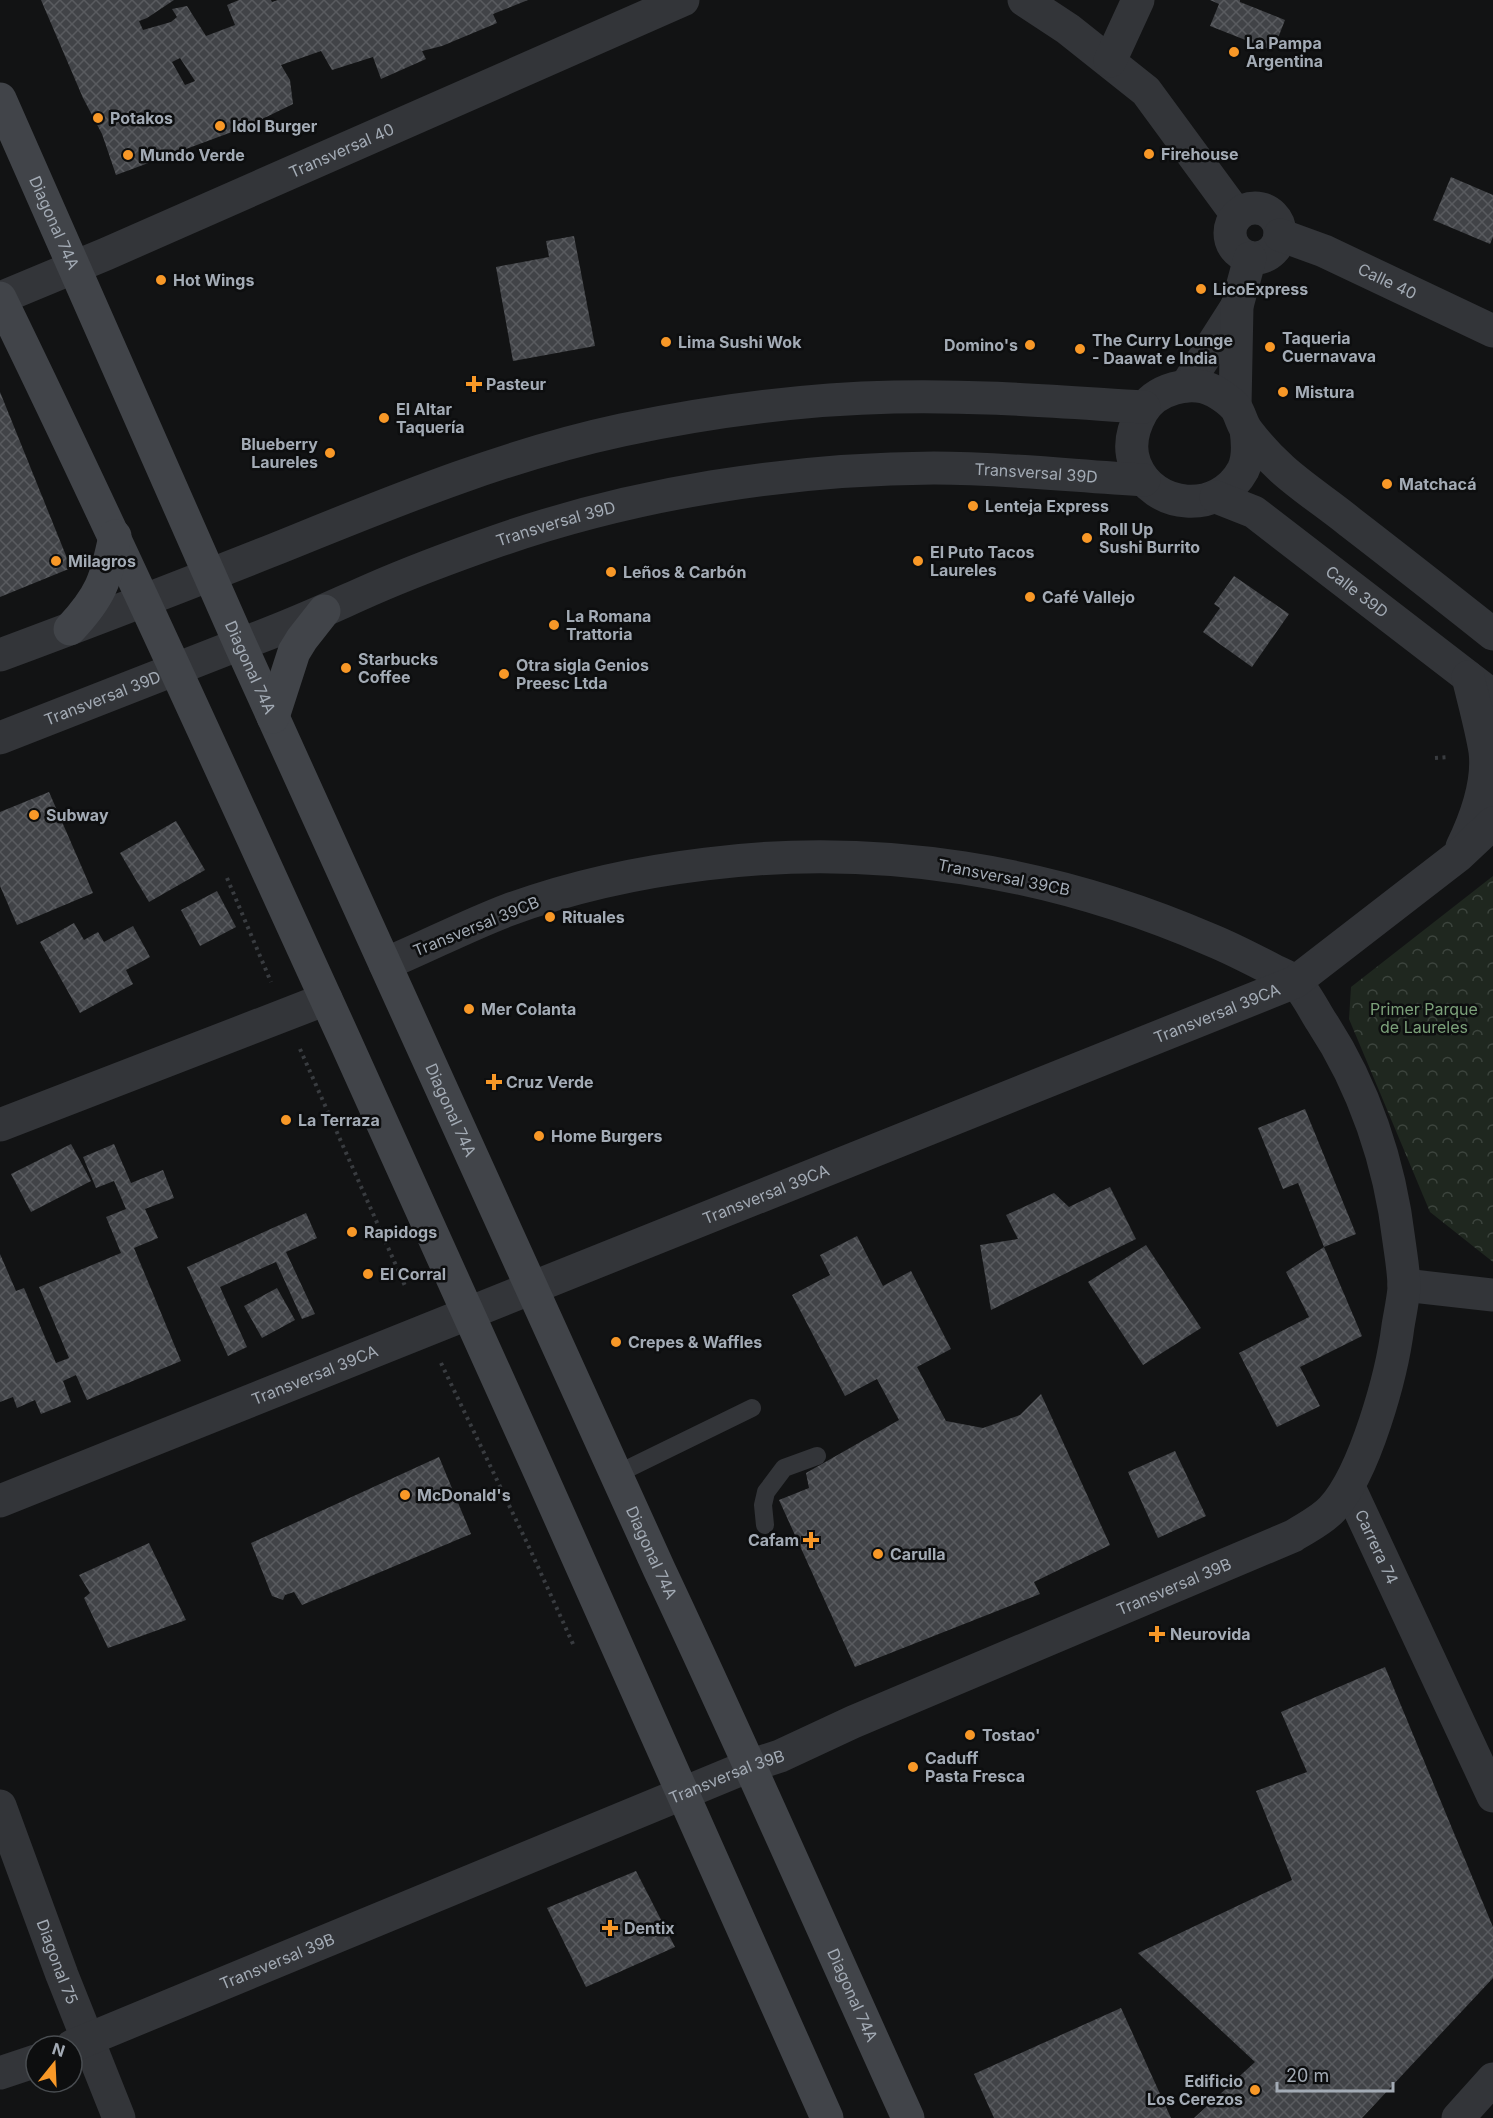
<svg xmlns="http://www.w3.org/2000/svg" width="1493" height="2118" font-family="Inter,sans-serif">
<defs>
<pattern id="park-crowns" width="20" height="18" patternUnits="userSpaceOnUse" patternTransform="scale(1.5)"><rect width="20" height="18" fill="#1f271f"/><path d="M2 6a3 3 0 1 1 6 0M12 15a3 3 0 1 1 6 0" fill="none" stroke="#3c443d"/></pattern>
<pattern id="building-cross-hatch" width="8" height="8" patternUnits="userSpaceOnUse" patternTransform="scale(1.5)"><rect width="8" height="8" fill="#414347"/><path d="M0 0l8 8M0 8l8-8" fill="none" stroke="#595b5f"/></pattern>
</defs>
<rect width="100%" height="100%" fill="#121314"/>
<path fill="url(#park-crowns)" d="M1493 876V1262L1430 1212 1349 1019 1351 987Z"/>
<g fill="url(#building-cross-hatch)" fill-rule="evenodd">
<path d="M41 0H174L147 18 139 21 143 30 171 22 177 17 172 9 187 6 206 36 235 25 227 5 239 0H271L272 2 278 0H528L493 14 497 23 442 46 422 51 426 59 381 79 373 57 332 70 321 51 281 65 290 80 293 104 248 126 116 175 102 134 83 98ZM180 58 195 81 185 85 172 62Z"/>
<path d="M1210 0H1240V2L1285 20 1273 51 1210 26 1219 4Z"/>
<path d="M1451 177 1493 195V237L1490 244 1433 220Z"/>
<path d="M574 236 595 346 513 361 496 267 549 257 546 241Z"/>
<path d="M0 392 71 568 0 597Z"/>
<path d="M1234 576 1289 614 1252 667 1203 632 1220 608 1214 604Z"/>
<path d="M49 792 93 893 17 925 0 886V812Z"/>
<path d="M176 821 205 870 149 902 120 853Z"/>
<path d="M217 891 236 927 200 946 181 910Z"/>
<path d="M74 923 84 940 98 932 104 942 133 926 150 957 126 970 133 984 80 1013 40 942Z"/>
<path d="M1305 1109 1356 1234 1324 1247 1298 1183 1283 1189 1258 1128Z"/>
<path d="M71 1144 91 1181 31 1212 11 1174Z"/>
<path d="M114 1144 131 1183 163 1170 174 1198 145 1209 158 1238 134 1248 181 1361 87 1400 76 1375 63 1381 71 1402 41 1414 35 1400 17 1408 13 1397 0 1402V1254L16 1291 24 1288 56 1363 69 1358 39 1287 121 1253 106 1217 126 1209 114 1181 96 1188 83 1157Z"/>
<path d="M1110 1187 1136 1239 991 1310 980 1245 1018 1239 1006 1215 1054 1193 1069 1207Z"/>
<path d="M306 1213 317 1238 286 1252 315 1314 302 1319 276 1262 220 1287 247 1347 228 1356 187 1267Z"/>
<path d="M857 1236 883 1286 911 1271 951 1349 917 1367 946 1421 983 1428 1020 1415 1041 1394 1110 1545 1034 1582 1040 1594 855 1667 779 1500 809 1488 806 1473 899 1420 877 1379 845 1396 792 1295 830 1275 820 1255Z"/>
<path d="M1146 1245 1201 1328 1143 1365 1088 1282Z"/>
<path d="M1324 1247 1362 1336 1300 1367 1320 1406 1277 1427 1239 1353 1309 1317 1286 1272Z"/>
<path d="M277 1288 295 1320 262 1338 244 1306Z"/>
<path d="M1175 1451 1206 1516 1158 1538 1128 1472Z"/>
<path d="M439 1457 471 1534 302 1605 294 1592 285 1595 283 1600 272 1596 251 1543Z"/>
<path d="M149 1543 186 1620 108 1648 84 1598 90 1593 79 1575Z"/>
<path d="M1385 1667 1493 1927V1978L1362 2118H1194L1255 2062 1138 1953 1292 1880 1256 1791 1307 1772 1281 1712Z"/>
<path d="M636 1871 675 1947 586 1987 547 1908Z"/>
<path d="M1121 2008 1171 2118H994L974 2074Z"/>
</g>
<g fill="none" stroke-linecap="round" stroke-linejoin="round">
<g stroke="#393c40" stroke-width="4" stroke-dasharray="3 4.5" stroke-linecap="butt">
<path d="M1435 758 1449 757"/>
<path d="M227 878 271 982"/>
<path d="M300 1049 406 1288"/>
<path d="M441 1363 529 1547 573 1644"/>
</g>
<g stroke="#333539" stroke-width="18">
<path d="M617 1474 752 1408"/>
<path d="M765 1525 763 1505 766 1492 784 1468 817 1456"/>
</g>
<g stroke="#333539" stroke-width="33">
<path d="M1024 0 1068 29 1146 91 1237 215"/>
<path d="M1110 61 1138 0"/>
<circle cx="1255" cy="233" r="25"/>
<path id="s1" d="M1280 235 1324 251 1493 331"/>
<path id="s2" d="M0 298 106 254 683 0"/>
<path d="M1186 386 1237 306"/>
<path d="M1235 406 1237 306 1250 258"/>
<path d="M0 1125 326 999"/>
<path d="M1404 1285 1493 1295"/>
<path id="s3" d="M1349 1487 1493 1796"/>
<path id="s4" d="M0 1806 62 1975 119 2118"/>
<path id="s5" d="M72 2046 749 1766 780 1756 853 1722 1293 1536C1307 1527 1321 1521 1332 1509 1365 1473 1392 1375 1398 1326 1400 1314 1403 1300 1404 1288 1404 1272 1401 1256 1399 1241 1390 1163 1364 1086 1321 1021 1314 1010 1304 990 1295 982 1290 977 1281 974 1275 971 1254 960 1233 949 1211 940 1052 871 878 842 706 864 639 872 571 887 508 910 466 926 426 947 385 964"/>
<path d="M0 2073 36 2061"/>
<path d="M1458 2118 1493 2079"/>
</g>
<g stroke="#333539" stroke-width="33">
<path d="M1246 430C1248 444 1249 458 1243 470 1219 515 1153 510 1135 464 1128 446 1133 428 1142 412 1155 389 1191 379 1214 391 1221 395 1231 402 1236 408 1241 416 1242 425 1248 432 1258 445 1270 458 1282 469 1303 488 1328 504 1350 522 1398 559 1445 596 1493 634"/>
<path id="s6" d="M1216 497 1254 512 1493 696"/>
<path d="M0 655C92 621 182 586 273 550 387 504 501 456 622 430 712 411 803 399 894 397 977 395 1061 402 1144 407"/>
<path id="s7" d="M0 738 240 644C285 629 327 609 370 590 411 572 454 556 497 541 635 493 787 469 934 468 1004 468 1074 476 1144 480"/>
<path d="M1462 847C1476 818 1489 784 1485 751 1481 727 1474 702 1468 677"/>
<path id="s8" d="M0 1501 1295 982 1458 856 1493 823"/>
</g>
<g stroke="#414449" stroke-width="33">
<path id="s9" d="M0 99 240 644 659 1569C745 1751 825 1935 908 2118"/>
<path d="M0 298C119 542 230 789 343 1036 506 1396 668 1756 827 2118"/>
<path d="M70 629C101 596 106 580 115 536"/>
<path d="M273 717 294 652 302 639 324 611"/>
</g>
</g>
<g fill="#f89827" stroke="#0d0e0f" stroke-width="2">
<circle cx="1234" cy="52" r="6"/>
<circle cx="98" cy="118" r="6"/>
<circle cx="220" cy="126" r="6"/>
<circle cx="1149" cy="154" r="6"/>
<circle cx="128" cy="155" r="6"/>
<circle cx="161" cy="280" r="6"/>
<circle cx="1201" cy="289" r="6"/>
<circle cx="666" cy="342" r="6"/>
<circle cx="1030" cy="345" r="6"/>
<circle cx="1270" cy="347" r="6"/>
<circle cx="1080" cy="349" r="6"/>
<path d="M471 375h6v6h6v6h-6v6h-6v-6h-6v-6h6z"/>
<circle cx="1283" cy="392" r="6"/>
<circle cx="384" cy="418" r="6"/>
<circle cx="330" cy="453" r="6"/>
<circle cx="1387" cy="484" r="6"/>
<circle cx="973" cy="506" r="6"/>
<circle cx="1087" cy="538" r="6"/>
<circle cx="56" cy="561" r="6"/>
<circle cx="918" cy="561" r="6"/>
<circle cx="611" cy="572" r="6"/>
<circle cx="1030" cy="597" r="6"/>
<circle cx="554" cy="625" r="6"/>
<circle cx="346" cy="668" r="6"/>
<circle cx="504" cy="674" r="6"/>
<circle cx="34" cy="815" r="6"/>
<circle cx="550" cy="917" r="6"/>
<circle cx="469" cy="1009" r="6"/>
<path d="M491 1073h6v6h6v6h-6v6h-6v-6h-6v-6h6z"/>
<circle cx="286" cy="1120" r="6"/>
<circle cx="539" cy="1136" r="6"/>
<circle cx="352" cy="1232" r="6"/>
<circle cx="368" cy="1274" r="6"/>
<circle cx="616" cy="1342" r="6"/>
<circle cx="405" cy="1495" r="6"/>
<path d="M808 1531h6v6h6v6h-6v6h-6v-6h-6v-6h6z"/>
<circle cx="878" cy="1554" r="6"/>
<path d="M1154 1625h6v6h6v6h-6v6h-6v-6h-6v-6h6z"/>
<circle cx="970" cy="1735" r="6"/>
<circle cx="913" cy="1767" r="6"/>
<path d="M607 1919h6v6h6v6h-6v6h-6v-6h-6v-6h6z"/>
<circle cx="1255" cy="2090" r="6"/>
</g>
<g text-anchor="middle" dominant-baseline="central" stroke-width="5" stroke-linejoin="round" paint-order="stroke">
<g font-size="16" font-weight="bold" fill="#a3abb5" stroke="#0d0e0f" text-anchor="start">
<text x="1246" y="43">La Pampa<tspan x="1246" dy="18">Argentina</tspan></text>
<text x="110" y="118">Potakos</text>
<text x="232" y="126">Idol Burger</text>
<text x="1161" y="154">Firehouse</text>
<text x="140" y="155">Mundo Verde</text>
<text x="173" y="280">Hot Wings</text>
<text x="1213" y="289">LicoExpress</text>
<text x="1282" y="338">Taqueria<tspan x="1282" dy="18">Cuernavava</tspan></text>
<text x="1092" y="340">The Curry Lounge<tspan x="1092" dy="18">- Daawat e India</tspan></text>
<text x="678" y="342">Lima Sushi Wok</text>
<text x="1018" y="345" text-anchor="end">Domino's</text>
<text x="486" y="384">Pasteur</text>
<text x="1295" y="392">Mistura</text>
<text x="396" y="409">El Altar<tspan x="396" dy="18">Taquería</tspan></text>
<text x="318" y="444" text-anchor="end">Blueberry<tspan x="318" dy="18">Laureles</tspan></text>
<text x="1399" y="484">Matchacá</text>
<text x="985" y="506">Lenteja Express</text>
<text x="1099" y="529">Roll Up<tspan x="1099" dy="18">Sushi Burrito</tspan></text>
<text x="930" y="552">El Puto Tacos<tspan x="930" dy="18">Laureles</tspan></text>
<text x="68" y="561">Milagros</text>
<text x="623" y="572">Leños &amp; Carbón</text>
<text x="1042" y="597">Café Vallejo</text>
<text x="566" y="616">La Romana<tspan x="566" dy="18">Trattoria</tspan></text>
<text x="358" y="659">Starbucks<tspan x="358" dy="18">Coffee</tspan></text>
<text x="516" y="665">Otra sigla Genios<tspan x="516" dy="18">Preesc Ltda</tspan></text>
<text x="46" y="815">Subway</text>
<text x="562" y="917">Rituales</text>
<text x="481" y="1009">Mer Colanta</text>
<text x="506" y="1082">Cruz Verde</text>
<text x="298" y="1120">La Terraza</text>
<text x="551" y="1136">Home Burgers</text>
<text x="364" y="1232">Rapidogs</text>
<text x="380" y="1274">El Corral</text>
<text x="628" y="1342">Crepes &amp; Waffles</text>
<text x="417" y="1495">McDonald's</text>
<text x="799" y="1540" text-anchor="end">Cafam</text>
<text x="890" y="1554">Carulla</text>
<text x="1170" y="1634">Neurovida</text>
<text x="982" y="1735">Tostao'</text>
<text x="925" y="1758">Caduff<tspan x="925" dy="18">Pasta Fresca</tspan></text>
<text x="624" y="1928">Dentix</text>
<text x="1243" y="2081" text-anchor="end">Edificio<tspan x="1243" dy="18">Los Cerezos</tspan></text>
</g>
<g font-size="16" fill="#a3abb5" stroke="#0d0e0f">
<text stroke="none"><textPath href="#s2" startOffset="372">Transversal 40</textPath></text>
<text stroke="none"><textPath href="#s9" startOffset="135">Diagonal 74A</textPath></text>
<text stroke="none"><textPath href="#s1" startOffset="117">Calle 40</textPath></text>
<text stroke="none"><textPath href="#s7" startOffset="1082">Transversal 39D</textPath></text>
<text stroke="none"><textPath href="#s7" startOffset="596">Transversal 39D</textPath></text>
<text stroke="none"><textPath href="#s6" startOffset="171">Calle 39D</textPath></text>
<text stroke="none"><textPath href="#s9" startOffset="621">Diagonal 74A</textPath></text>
<text stroke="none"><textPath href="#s7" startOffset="110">Transversal 39D</textPath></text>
<text transform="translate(1004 877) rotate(11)">Transversal 39CB</text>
<text transform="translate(476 926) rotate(-22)">Transversal 39CB</text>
<text stroke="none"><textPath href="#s8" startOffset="1311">Transversal 39CA</textPath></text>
<text stroke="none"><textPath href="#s9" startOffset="1107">Diagonal 74A</textPath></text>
<text stroke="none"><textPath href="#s8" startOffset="825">Transversal 39CA</textPath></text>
<text stroke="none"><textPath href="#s8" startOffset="339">Transversal 39CA</textPath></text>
<text stroke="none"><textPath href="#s3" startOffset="66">Carrera 74</textPath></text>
<text stroke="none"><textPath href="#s9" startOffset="1593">Diagonal 74A</textPath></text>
<text stroke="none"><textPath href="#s5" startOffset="1194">Transversal 39B</textPath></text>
<text stroke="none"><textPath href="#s5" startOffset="708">Transversal 39B</textPath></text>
<text stroke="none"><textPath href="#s5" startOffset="222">Transversal 39B</textPath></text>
<text stroke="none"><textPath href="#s4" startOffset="166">Diagonal 75</textPath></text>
<text stroke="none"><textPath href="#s9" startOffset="2079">Diagonal 74A</textPath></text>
</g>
<g font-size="16" fill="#7ca17a" stroke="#0d0e0f">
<text x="1424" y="1009">Primer Parque<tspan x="1424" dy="18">de Laureles</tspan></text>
</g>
</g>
<g transform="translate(54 2064) rotate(18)"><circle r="28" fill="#0d0e0f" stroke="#494d51" stroke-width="1.5"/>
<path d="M0-4.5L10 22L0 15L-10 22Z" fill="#f89827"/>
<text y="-9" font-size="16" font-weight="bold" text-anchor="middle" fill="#a3abb5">N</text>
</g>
<path d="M1277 2082v9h116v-9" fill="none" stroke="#a3abb5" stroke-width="3"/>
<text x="1286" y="2082" font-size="18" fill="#a3abb5" stroke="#0d0e0f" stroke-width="4.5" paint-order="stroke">20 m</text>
</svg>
